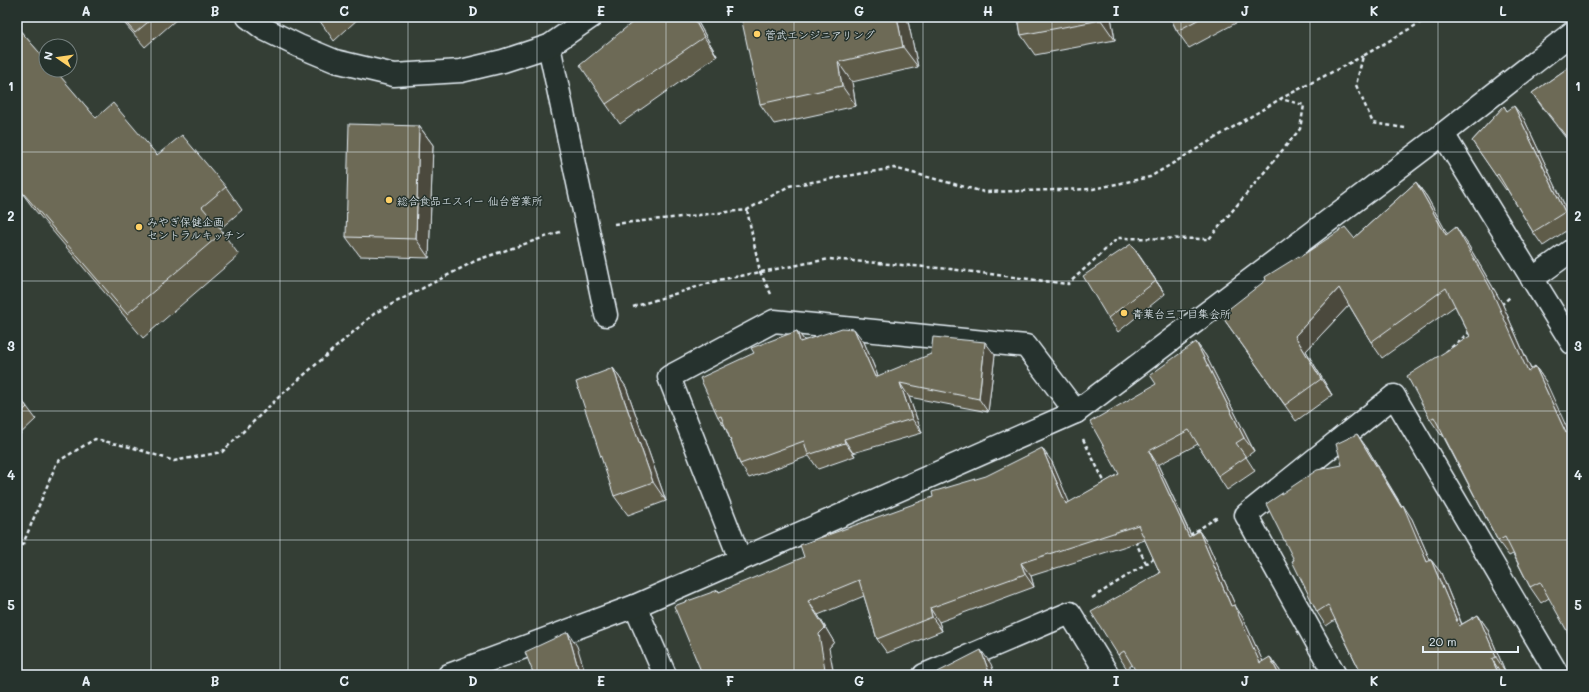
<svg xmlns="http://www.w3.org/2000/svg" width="1589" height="692" font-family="Mali,'Klee One',sans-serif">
<rect width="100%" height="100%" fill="#343e35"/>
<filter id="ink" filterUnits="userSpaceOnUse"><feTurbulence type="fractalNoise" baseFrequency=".025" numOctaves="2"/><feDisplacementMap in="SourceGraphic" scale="8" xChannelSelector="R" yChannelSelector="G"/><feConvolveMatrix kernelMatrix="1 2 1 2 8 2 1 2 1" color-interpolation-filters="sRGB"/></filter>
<g filter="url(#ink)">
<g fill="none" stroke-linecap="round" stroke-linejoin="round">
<defs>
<g id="street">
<path d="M549 46 606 315"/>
<path d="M1443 134 1572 343"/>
<path d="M1532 279 1572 250"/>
<path d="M740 559 669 377 774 321 1026 346 1076 412"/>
<path d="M635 606 665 675"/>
<path d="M449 675 635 606 1076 412 1443 134 1572 33"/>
<path d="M924 675 1070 613 1108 675"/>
<path d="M1335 675 1246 515 1394 396 1558 675"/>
</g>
<path id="secondary" d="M248 17 264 29 299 46 335 61 394 75 461 71 503 61 549 46 591 17"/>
</defs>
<use href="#street" stroke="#e8f1f8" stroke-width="25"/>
<use href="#secondary" stroke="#e8f1f8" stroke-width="25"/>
<g stroke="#e8f1f8" stroke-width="2.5" stroke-dasharray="4 3" stroke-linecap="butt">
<path d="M1405 128 1373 123 1356 85 1363 56 1430 17"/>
<path d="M747 210 760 272 771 294"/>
<path d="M614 224 747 210 789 186 894 168 984 192 1093 189 1150 177 1280 99 1363 56"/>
<path d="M1501 305 1510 297"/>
<path d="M633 307 719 280 829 259 950 269 1068 284 1118 238 1209 239 1300 129 1304 105 1281 99"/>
<path d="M1446 352 1471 331"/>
<path d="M1083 439 1106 485"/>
<path d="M1190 535 1219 516"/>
<path d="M1135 541 1146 563"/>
<path d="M17 551 23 544 57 462 95 439 134 448 174 461 222 452 281 395 375 313 477 260 560 232"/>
<path d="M1092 598 1155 558"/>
</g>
<use href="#street" stroke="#26332d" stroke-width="22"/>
<use href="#secondary" stroke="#26332d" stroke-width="22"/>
</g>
<g fill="#5e5b4a" stroke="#e8f1f8">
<path d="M119 17H177L178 18 145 47Z"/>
<path d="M317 17H360L334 41Z"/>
<path d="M639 17H695L717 56 620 124 606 104Z"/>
<path d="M907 17 918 67 852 82 856 106 774 124 760 104Z"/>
<path d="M1018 17H1111L1115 40 1035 55 1021 35Z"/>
<path d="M1170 17H1247L1189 48 1177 31Z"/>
<path d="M17 27 96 118 157 155 226 187 242 210 220 229 239 255 143 338 34 209 17 186 21 183 17 178Z"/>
<path d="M1572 65V146L1542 107 1532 93Z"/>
<path d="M1504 106 1507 111 1524 119 1572 221V227L1543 246 1533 232 1507 189 1506 190 1472 141Z"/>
<path d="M419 126 433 145 429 258 360 256 346 237Z"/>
<path d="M1416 182 1427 197 1447 234 1467 243 1502 303 1531 369 1535 366 1546 382 1549 598 1541 603 1530 587 1513 554 1509 556 1498 541 1442 434 1441 435 1430 419 1470 336 1455 306 1382 358 1371 342 1349 305 1306 351 1332 395 1296 421 1221 315 1354 238Z"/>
<path d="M1131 244 1165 294 1118 332 1108 318Z"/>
<path d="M797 331 804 340 864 342 878 376 995 355 988 412 909 397 922 433 853 453 855 456 818 469 809 456 749 478 740 464 725 427 718 417 754 353Z"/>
<path d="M1196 342 1206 356 1254 451 1246 457 1255 471 1227 490 1218 476 1198 444 1158 465 1191 535 1199 531 1208 544 1236 607 1243 618 1263 662 1270 657 1280 671 1132 665 1127 669 1118 655 1160 573 1145 540 1031 576 1034 587 939 622 942 631 887 653 877 639 864 596 818 615 834 642 829 648 701 671 718 590 720 592 1052 462 1069 503 1119 474 1156 384Z"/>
<path d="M613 368 626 387 666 501 628 515 614 496Z"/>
<path d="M17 394 27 407 36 419 17 437Z"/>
<path d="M1367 448 1402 506 1412 519 1430 560H1431L1441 573 1462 624 1478 615 1487 628 1505 671 1501 673 1502 675H1362L1335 620 1326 626 1317 612 1294 560 1342 465Z"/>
</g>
<g fill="#4c4a3c" stroke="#e8f1f8">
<path d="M693 17H695L717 56 704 37Z"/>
<path d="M897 17H907L918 67 903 47Z"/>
<path d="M1101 17H1111L1115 40 1101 20Z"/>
<path d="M838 62 852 82 856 106 842 86Z"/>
<path d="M1514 106 1524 119 1572 221V222L1565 212Z"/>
<path d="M419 126 433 145 429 258 416 239Z"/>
<path d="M1416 182 1427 197 1457 251 1446 235Z"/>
<path d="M1456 227 1467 243 1502 303 1539 388 1528 372Z"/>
<path d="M1131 244 1141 258 1165 294 1156 281Z"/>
<path d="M1339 288 1350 304 1306 351 1332 395 1321 379 1295 336Z"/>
<path d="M854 329 864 342 884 391 875 377Z"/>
<path d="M797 331 807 344 800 342Z"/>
<path d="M985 342 995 355 988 412 979 399Z"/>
<path d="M1196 342 1206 356 1254 451 1244 438Z"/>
<path d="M1535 366 1546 382 1572 439 1566 433Z"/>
<path d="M613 368 626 387 666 501 653 482Z"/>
<path d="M900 383 909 397 922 433 912 419Z"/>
<path d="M1357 434 1367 448 1406 514 1403 505 1412 519 1437 576 1427 562 1401 507Z"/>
<path d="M844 439 853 453 855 456 845 443Z"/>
<path d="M1042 448 1052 462 1076 518 1066 504Z"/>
<path d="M1149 451 1158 465 1198 551 1189 537Z"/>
<path d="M1199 531 1208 544 1236 607 1243 618 1269 675 1260 663 1231 606Z"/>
<path d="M1431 560 1441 573 1468 640 1459 626Z"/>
<path d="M1021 563 1031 576 1034 587 1025 574Z"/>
<path d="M808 601 818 615 834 642 829 648 834 675H826Z"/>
<path d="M930 608 939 622 942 631 932 617Z"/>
<path d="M1478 615 1487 628 1505 671 1496 657Z"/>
<path d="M568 632 577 646 586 675H580Z"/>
<path d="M981 650 991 664 995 675H990Z"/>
<path d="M1270 657 1280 671 1282 675H1279Z"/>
<path d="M1492 659 1501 673 1502 675H1499Z"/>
</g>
<g fill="#6d6a56" stroke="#e8f1f8">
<path d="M121 17H154L135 33Z"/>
<path d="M639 17H693L704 37 606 104 580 65Z"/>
<path d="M741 17H897L903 47 838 62 842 86 760 104Z"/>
<path d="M1018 17H1101V20L1021 35Z"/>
<path d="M1170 17H1203L1177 31Z"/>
<path d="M17 27 46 60V70H55L96 118 113 103 157 155 182 135 226 187 202 207 223 232 127 314 17 186 23 181 17 174Z"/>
<path d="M1572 65V144L1532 93Z"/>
<path d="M1504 106 1507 111 1514 106 1565 212 1533 232 1498 174 1496 176 1472 141Z"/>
<path d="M349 124 419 126 416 239 346 237Z"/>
<path d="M1416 182 1446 235 1456 227 1490 287 1528 372 1535 366 1566 433 1572 429V640L1540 582 1530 587 1505 537 1498 541 1434 417 1430 419 1407 376 1470 336 1446 288 1371 342 1339 288 1295 336 1321 379 1285 405 1221 315 1266 280 1265 277 1299 256 1300 257 1345 227 1354 238Z"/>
<path d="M1131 244 1156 281 1108 318 1083 276Z"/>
<path d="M842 328 854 329 875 377 931 354 933 337 985 342 979 399 900 383 912 419 844 439 845 443 808 455 804 441 740 464 721 416 718 417 700 378 754 353 751 348 797 331 800 342Z"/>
<path d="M1196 342 1244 438 1236 443 1246 457 1218 476 1189 430 1149 451 1189 537 1199 531 1231 606 1234 605 1260 663 1270 657 1279 675H1138L1124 651 1118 655 1091 612 1160 573 1138 525 1021 563 1025 574 930 608 932 617 877 639 859 580 808 601 825 628 819 634 826 675H695V674L701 671 674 606 718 590 719 592 804 557 800 545 933 497 932 492 986 476 1042 448 1066 504 1119 474 1090 422 1156 384 1150 375Z"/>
<path d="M613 368 653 482 614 496 576 382Z"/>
<path d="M17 394 27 407 17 416Z"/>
<path d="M1357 434 1401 507 1403 505 1427 562 1431 560 1459 626 1478 615 1496 657 1492 659 1499 675H1362L1328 605 1317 612 1292 561 1294 560 1266 504 1317 470 1342 465 1336 444Z"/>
<path d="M568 632 580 675H534L525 652Z"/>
<path d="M981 650 990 675H932Z"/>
</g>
</g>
<path fill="none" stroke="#e8f1f8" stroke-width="1" stroke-opacity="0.55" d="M151 17V675M280 17V675M408 17V675M537 17V675M666 17V675M794 17V675M923 17V675M1052 17V675M1181 17V675M1310 17V675M1438 17V675M17 152H1572M17 281H1572M17 411H1572M17 540H1572"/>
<g fill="#ffd166" stroke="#26332d" stroke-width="1.5">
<circle cx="757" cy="34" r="4"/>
<circle cx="389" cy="200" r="4"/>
<circle cx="139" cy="227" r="4"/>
<circle cx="1124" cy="313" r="4"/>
</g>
<g text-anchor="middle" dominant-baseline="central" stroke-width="3" stroke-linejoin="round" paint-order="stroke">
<g font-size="11" fill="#e8f1f8" stroke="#26332d" text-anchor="start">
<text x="765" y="34">菅武エンジニアリング</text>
<text x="397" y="200">総合食品エスイー 仙台営業所</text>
<text x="147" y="221">みやぎ保健企画<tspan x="147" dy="13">セントラルキッチン</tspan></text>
<text x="1132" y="313">青葉台三丁目集会所</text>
</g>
</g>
<rect width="1589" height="692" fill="none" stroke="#26332d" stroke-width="44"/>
<g transform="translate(58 58) rotate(283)"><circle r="19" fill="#26332d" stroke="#747f7e"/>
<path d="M0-3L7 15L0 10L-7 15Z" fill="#ffd166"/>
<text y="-6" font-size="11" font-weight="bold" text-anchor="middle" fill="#e8f1f8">N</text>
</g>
<path d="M1423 646v6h95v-6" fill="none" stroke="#e8f1f8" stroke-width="2"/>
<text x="1429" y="646" font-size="12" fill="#e8f1f8" stroke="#26332d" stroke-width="3" paint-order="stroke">20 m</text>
<rect x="22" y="22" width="1545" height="648" fill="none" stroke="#e8f1f8" stroke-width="1.5"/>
<g font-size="13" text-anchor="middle" font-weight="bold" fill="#e8f1f8">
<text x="86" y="16">A</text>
<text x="215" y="16">B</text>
<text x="344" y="16">C</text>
<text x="473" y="16">D</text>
<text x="601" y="16">E</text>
<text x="730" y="16">F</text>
<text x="859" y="16">G</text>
<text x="988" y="16">H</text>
<text x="1116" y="16">I</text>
<text x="1245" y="16">J</text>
<text x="1374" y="16">K</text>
<text x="1503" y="16">L</text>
<text x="11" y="91">1</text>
<text x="1578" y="91">1</text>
<text x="11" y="221">2</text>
<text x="1578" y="221">2</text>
<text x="11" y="351">3</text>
<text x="1578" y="351">3</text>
<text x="11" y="480">4</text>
<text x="1578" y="480">4</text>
<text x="11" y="610">5</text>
<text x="1578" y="610">5</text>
<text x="86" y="686">A</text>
<text x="215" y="686">B</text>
<text x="344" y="686">C</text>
<text x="473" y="686">D</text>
<text x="601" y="686">E</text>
<text x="730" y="686">F</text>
<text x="859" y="686">G</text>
<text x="988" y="686">H</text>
<text x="1116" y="686">I</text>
<text x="1245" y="686">J</text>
<text x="1374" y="686">K</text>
<text x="1503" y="686">L</text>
</g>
</svg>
